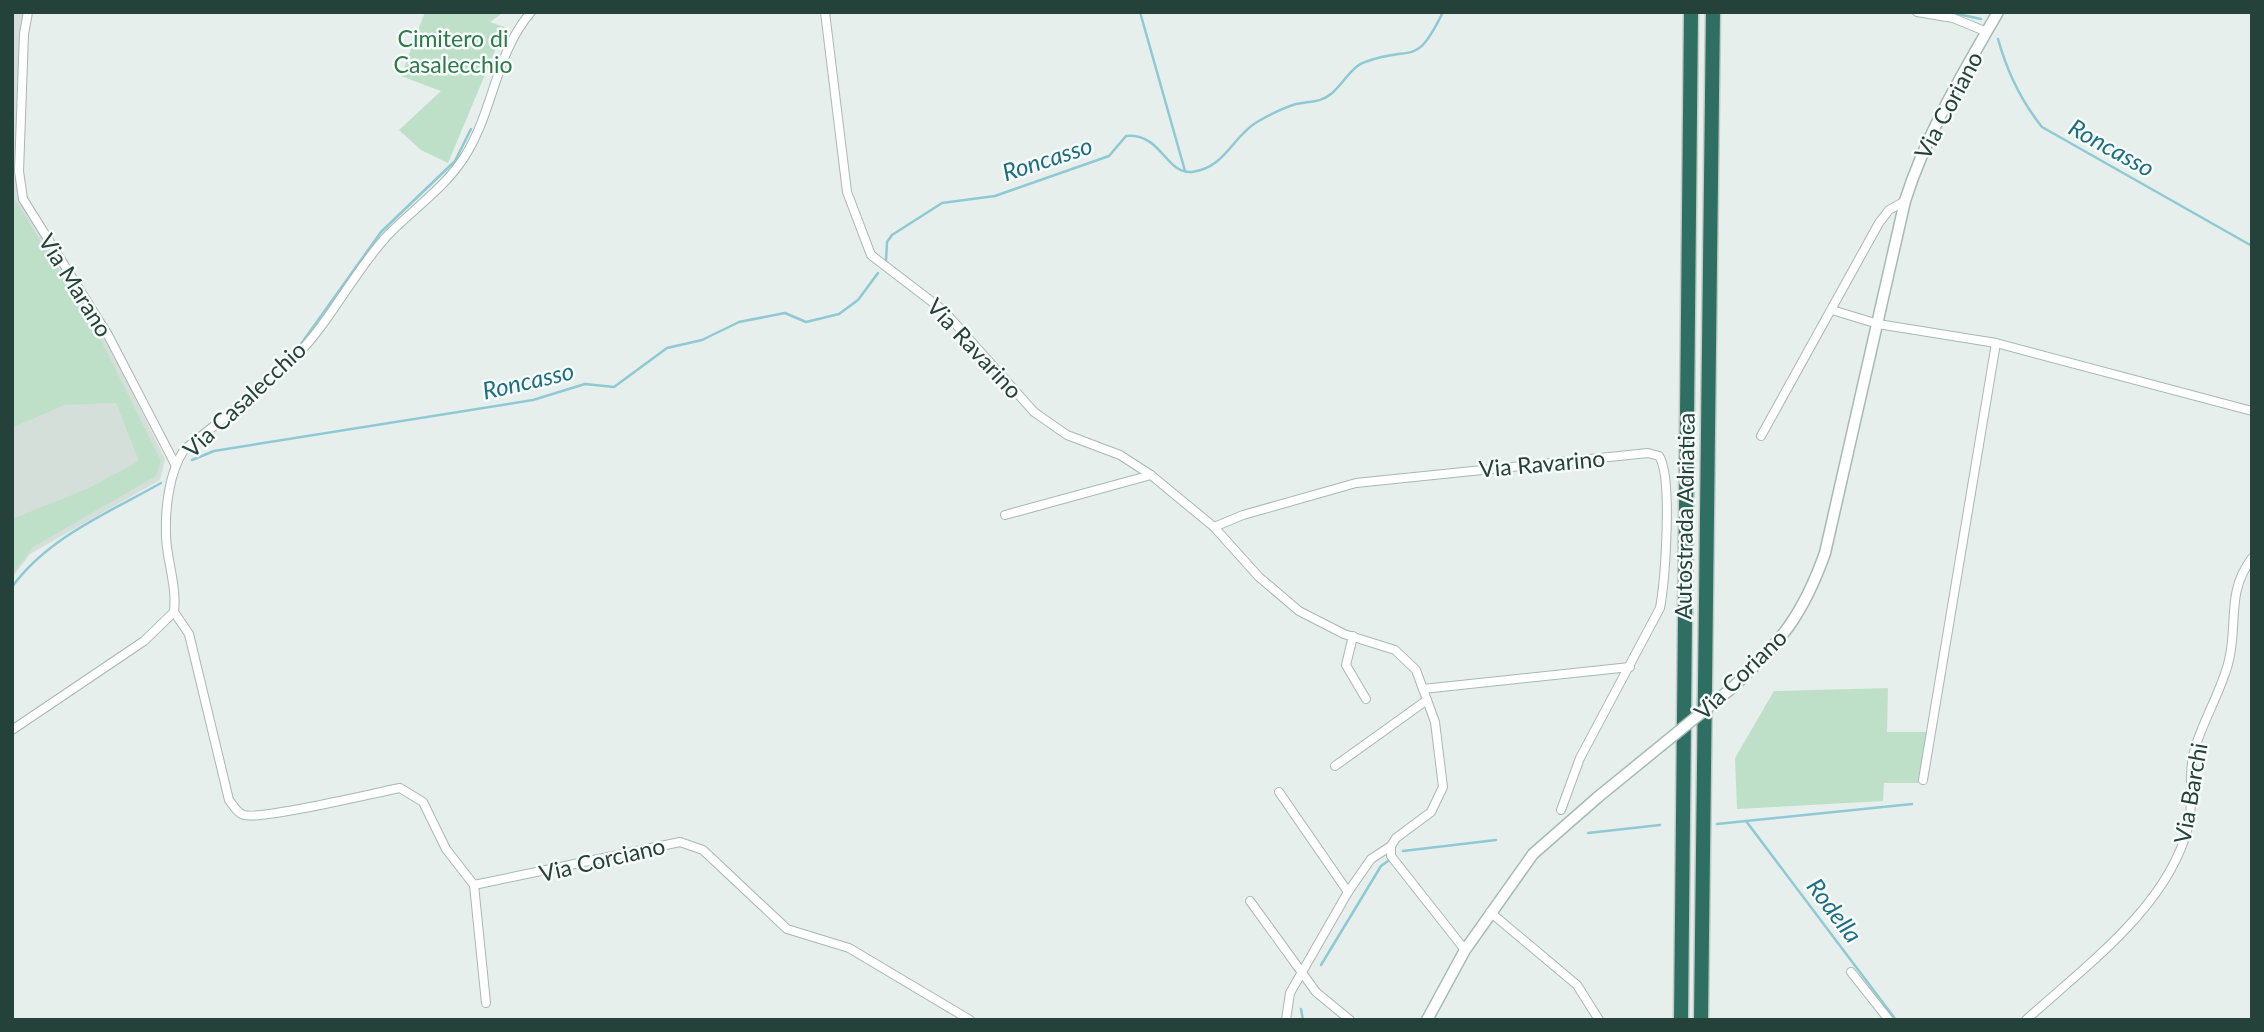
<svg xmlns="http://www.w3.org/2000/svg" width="2264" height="1032" font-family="Lato,sans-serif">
<rect width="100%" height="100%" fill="#e6efeb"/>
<path fill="#d4dfda" d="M12 12H24L20 28 19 125 14 168 20 202 107 341 165 459 160 480 30 554 12 578Z"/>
<g fill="#bfe0c8">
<path d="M425 12H504L490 22 505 27 448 163 421 150 399 130 441 91 401 76Z"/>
<path d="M12 38 13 197 95 328 161 461 156 476 33 547 12 575V519L87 489 139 461 116 403 64 405 12 428Z"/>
<path d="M1888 688 1887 732H1927L1919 783H1884L1883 801 1737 809 1735 758 1774 691Z"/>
</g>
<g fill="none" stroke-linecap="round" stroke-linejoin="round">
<g stroke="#8ec9d4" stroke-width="2.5">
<path d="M1140 12 1185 171"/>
<path d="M1948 12 1981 19"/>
<path d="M1998 39C2007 71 2021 101 2042 127L2252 246"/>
<path d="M886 261 887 242 892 235 942 203 995 196 1109 156 1126 136C1162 133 1165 174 1192 172 1225 168 1232 137 1257 122 1269 115 1283 108 1296 104 1309 101 1320 103 1331 94 1342 85 1352 66 1365 62 1415 44 1415 69 1443 12"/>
<path d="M296 351 381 232 455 161 471 129"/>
<path d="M192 460 214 451 533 400 585 384 614 387 667 348 702 340 739 322 785 313 806 322 839 314 858 300 878 273"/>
<path d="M12 587C48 537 110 512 161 483"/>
<path d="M1746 821 1896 1020"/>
<path d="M1717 824 1912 804"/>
<path d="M1588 833 1660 825"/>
<path d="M1403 851 1496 840"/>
<path d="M1321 965 1381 866 1388 861"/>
<path d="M1301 1009 1303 1020"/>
</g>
<defs>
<g id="street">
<path d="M28 12 24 34 19 171 23 199 108 335 175 464"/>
<path d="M825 12 847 192 871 255 944 311 1034 412 1067 435 1120 455 1151 475 1214 527 1259 577 1299 611 1344 634 1395 650 1416 670 1435 722 1443 787 1431 812 1396 838 1391 846V856L1465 950"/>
<path d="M1917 12 1953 18 1987 32"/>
<path d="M1832 310 1878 324 1996 343 2252 411"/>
<path d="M1761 436 1879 223 1889 210 1905 201"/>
<path d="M1005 515 1151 475"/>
<path d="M1214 527 1243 515 1356 483 1648 453 1659 456C1673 477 1665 580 1660 608L1580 758 1561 810"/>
<path d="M174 612 189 634 229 800C234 806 237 813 244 815 262 820 374 793 400 788L423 802 446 849 474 885 680 842 703 850 787 929 849 948 970 1020"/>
<path d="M1353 636 1346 665 1366 699"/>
<path d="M1423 689 1630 667"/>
<path d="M12 730 144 641 174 612C177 585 167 562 166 536 165 509 169 472 184 450 221 419 266 389 298 354 331 320 354 272 387 236 413 209 445 188 465 156 494 110 495 54 531 12"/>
<path d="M1335 766 1427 700"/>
<path d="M1923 780 1996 343"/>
<path d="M1279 792 1348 892"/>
<path d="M474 885 486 1003"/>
<path d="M1250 901 1316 992 1350 1020"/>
<path d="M1490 912 1577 985 1599 1020"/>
<path d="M1851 972 1889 1020"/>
<path d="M1286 1020 1290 993 1348 892 1371 859 1391 846"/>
<path d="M2026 1020C2084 967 2168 907 2188 827 2195 801 2187 774 2195 748 2204 719 2220 693 2228 664 2239 625 2225 594 2252 558"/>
</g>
<g id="secondary">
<path d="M1733 687C1781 642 1803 615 1825 553L1905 201C1926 134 1963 73 1998 12"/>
<path d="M1427 1020 1465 950 1533 854 1598 797"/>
</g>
<g id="highway">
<path d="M1681 1020 1691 12"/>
<path d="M1701 1020 1713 12"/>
</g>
</defs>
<use href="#street" stroke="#a8b8b2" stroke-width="10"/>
<use href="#secondary" stroke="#a4bbb3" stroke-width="13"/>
<use href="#highway" stroke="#c2cac8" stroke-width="17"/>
<use href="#street" stroke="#fff" stroke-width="8"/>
<use href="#secondary" stroke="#fff" stroke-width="10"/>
<use href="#highway" stroke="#2f6f62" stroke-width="14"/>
<defs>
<path id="secondary-bridge" d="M1598 797 1733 687"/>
</defs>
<use href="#secondary-bridge" stroke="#a4bbb3" stroke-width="13" stroke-linecap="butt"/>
<use href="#secondary-bridge" stroke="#fff" stroke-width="10"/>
</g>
<g text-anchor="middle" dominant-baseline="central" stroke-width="5" stroke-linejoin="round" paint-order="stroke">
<g font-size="23" fill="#2d7a4b" stroke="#f7fbf9">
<text x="453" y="38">Cimitero di<tspan x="453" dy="26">Casalecchio</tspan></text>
</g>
<g font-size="23" fill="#24423a" stroke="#f7fbf9">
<text transform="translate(1948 105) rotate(-62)">Via Coriano</text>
<text transform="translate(76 285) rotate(58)">Via Marano</text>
<text transform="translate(975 348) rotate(47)">Via Ravarino</text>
<text transform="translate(244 399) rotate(-43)">Via Casalecchio</text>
<text transform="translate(1542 463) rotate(-5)">Via Ravarino</text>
<text transform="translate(1684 516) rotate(-89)">Autostrada Adriatica</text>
<text transform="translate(1740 674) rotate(-44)">Via Coriano</text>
<text transform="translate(2190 793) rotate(-80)">Via Barchi</text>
<text transform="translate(602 859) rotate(-13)">Via Corciano</text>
</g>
<g font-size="24" font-style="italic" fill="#1c6f80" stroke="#f7fbf9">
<text transform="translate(2112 147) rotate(29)">Roncasso</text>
<text transform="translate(1047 158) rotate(-18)">Roncasso</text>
<text transform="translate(528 380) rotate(-13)">Roncasso</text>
<text transform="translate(1835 910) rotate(53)">Rodella</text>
</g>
</g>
<rect width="2264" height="1032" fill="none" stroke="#24423a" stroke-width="28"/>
</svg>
